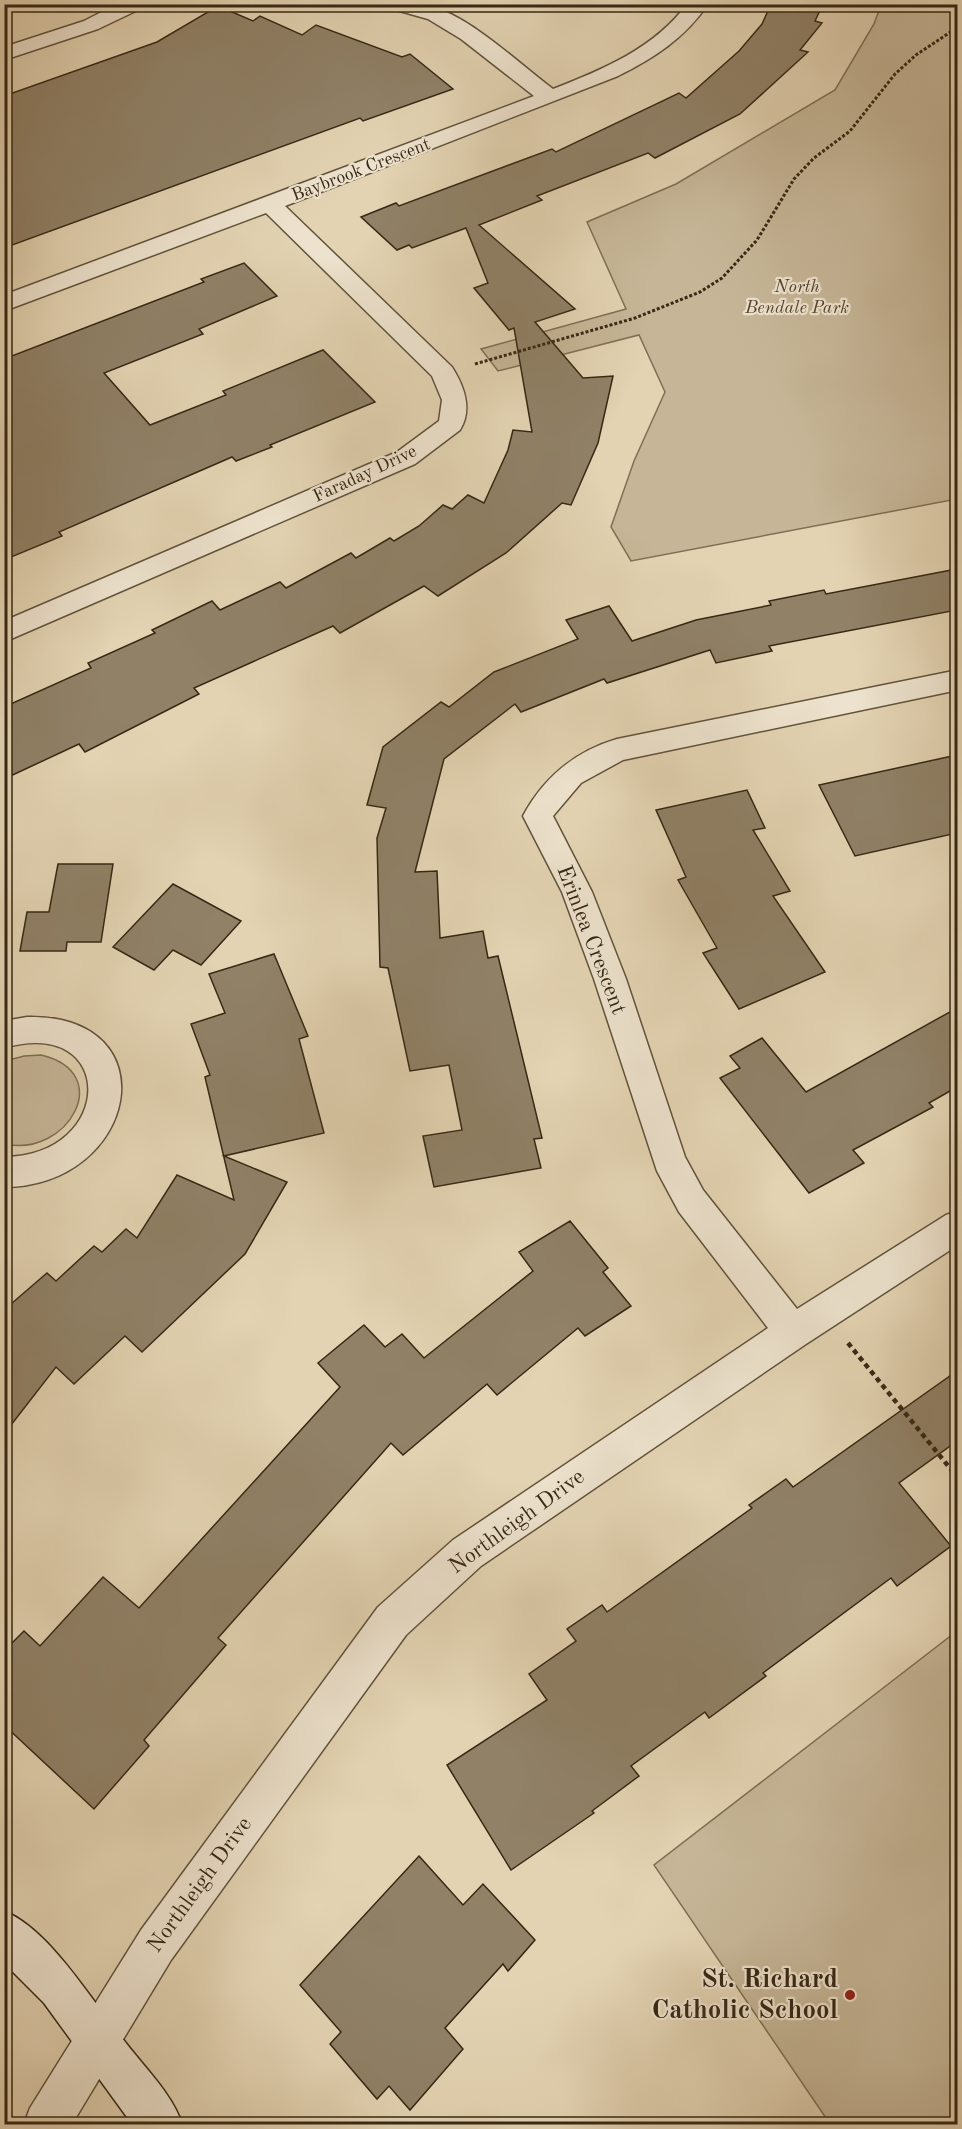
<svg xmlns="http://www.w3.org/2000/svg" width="962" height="2129" font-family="'Old Standard TT',serif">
<rect width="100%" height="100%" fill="#e3d3b2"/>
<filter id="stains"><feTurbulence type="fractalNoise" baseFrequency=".00333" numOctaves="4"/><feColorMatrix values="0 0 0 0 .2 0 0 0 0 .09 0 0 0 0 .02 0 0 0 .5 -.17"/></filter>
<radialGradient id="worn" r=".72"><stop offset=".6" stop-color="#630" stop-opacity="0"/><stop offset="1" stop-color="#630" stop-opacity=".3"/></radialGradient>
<g fill="#c6b697" stroke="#7e6f56" stroke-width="1.5">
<path d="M881 5H957V499L631 561 611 527 634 461 665 392 639 335 498 371 481 349 626 309 587 222 676 184 835 90 874 24Z"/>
<path d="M41 1055C117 1073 67 1158 5 1144V1061L24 1056Z"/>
<path d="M957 1631V2124H830L654 1865Z"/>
</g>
<g fill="#908167" stroke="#362815" stroke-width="1.5">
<path d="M771 4H823L815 21 822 23 800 50 808 52 740 114 655 158 648 153 537 196 542 200 479 225 575 309 535 322 583 378 613 376 598 443 571 505 562 503 506 553 438 596 424 586 340 633 333 626 194 688 199 694 85 752 79 744 4 779V707L91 668 88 663 155 633 152 630 212 601 220 610 280 582 286 588 351 553 356 558 390 538 394 541 419 526 443 505 452 509 468 495 484 503 508 450 513 430 532 432 514 328 509 330 474 288 488 283 466 228 412 248 409 245 397 250 361 217 396 203 399 206 552 149 556 152 679 93 686 98 739 51 762 24Z"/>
<path d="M218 6 253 21 260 16 302 35 316 25 402 57 410 54 453 89 363 121 360 118 4 248V96L157 42Z"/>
<path d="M244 263 277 296 199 329 203 334 104 373 150 425 226 395 223 391 323 350 375 402 270 445 272 447 236 461 232 457 59 532 62 536 4 560V359L204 282 201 279Z"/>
<path d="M957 569V610L769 646 772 651 716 663 710 650 607 683 604 679 521 712 515 704 444 759 415 872 437 871 440 938 483 931 488 958 498 956 542 1138 534 1139 541 1168 434 1187 423 1136 462 1130 449 1065 410 1071 388 968 380 967 377 838 386 808 367 805 383 747 441 702 449 707 494 672 578 639 566 620 609 606 632 641 696 620 771 605 769 601 824 590 826 594Z"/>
<path d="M957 755V833L855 856 819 785Z"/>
<path d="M747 790 765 828 753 830 790 891 773 896 825 972 739 1009 703 953 717 948 678 880 686 877 656 810Z"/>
<path d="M58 864H113L101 942H67L66 951H20L27 912H49Z"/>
<path d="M173 884 241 921 201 965 173 950 154 970 113 947Z"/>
<path d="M274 954 308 1036 299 1039 324 1133 224 1156 287 1182 245 1254 142 1352 125 1336 74 1384 56 1367 4 1434V1310L47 1273 56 1281 94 1246 102 1252 126 1229 137 1238 177 1175 234 1200 205 1077 210 1075 191 1024 225 1013 209 974Z"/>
<path d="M957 1008V1087L929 1103 933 1107 853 1150 864 1163 809 1193 720 1078 740 1068 730 1056 762 1038 806 1092Z"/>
<path d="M570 1221 608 1268 603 1272 631 1306 585 1336 578 1328 497 1395 487 1384 403 1455 391 1443 218 1638 226 1645 144 1740 149 1746 94 1809 4 1725V1651L24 1631 40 1646 103 1577 139 1608 340 1387 318 1363 364 1325 385 1347 402 1334 424 1358 533 1271 519 1252Z"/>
<path d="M957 1371V1441L899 1483 951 1546 897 1586 891 1578 763 1673 766 1676 709 1718 705 1712 631 1766 639 1776 592 1811 594 1813 511 1870 447 1765 547 1700 529 1674 576 1641 567 1629 602 1605 607 1612 752 1508 749 1505 786 1479 793 1487Z"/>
<path d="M419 1856 463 1905 483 1884 535 1940 508 1971 503 1964 445 2028 463 2049 410 2110 389 2086 377 2099 330 2044 341 2032 300 1985Z"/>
</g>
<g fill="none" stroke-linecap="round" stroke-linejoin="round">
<defs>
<g id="street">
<path d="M117 4H145L142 8 98 29 4 60V47L84 21Z"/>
<path d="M386 4C405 4 424 3 442 10 480 26 520 64 553 89 602 70 655 48 687 4H708C685 38 654 58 618 76L285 206 452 367C464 386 473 409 460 430L415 464 4 642V621L397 452 439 421 442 400 432 376 266 213 4 311V295L534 96 461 39 428 19 389 8Z"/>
<path d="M958 670V690L623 760 581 783 553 816 592 892 626 979 685 1157 703 1190 797 1309 946 1215 958 1211V1245L806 1344 481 1566 406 1635 171 1960 72 2124H24L30 2108 141 1930 378 1607 453 1540 768 1328 679 1212 657 1171 594 979 562 892 523 816C544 777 574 752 617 739Z"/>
<path d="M27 1017C172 1014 138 1186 4 1187V1157C116 1156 117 1015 4 1048V1021Z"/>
</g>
<path id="secondary" d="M4 1911C50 1930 91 2000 122 2038 142 2065 172 2093 182 2124H132L44 2003 4 1963Z"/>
</defs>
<use href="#street" stroke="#61533c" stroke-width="3"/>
<use href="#secondary" stroke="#362815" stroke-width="3"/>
<path stroke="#362815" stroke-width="3" stroke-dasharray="3 2" stroke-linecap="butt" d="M475 364 635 318 700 292 722 278 757 240 794 179 814 158 850 131 895 74 916 55 958 27"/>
<path stroke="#362815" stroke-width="4.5" stroke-dasharray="5 4" stroke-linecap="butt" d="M848 1343 958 1478"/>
<use href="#street" fill="#ede2cd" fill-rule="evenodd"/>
<use href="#secondary" fill="#ede2cd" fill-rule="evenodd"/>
</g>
<circle fill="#8f2418" stroke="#ede2cd" stroke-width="2" cx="850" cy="1995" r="6"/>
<g text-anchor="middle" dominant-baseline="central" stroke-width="4.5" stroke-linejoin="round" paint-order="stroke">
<g font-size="18" fill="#362815" stroke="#ede2cd">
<text transform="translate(361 170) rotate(-21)">Baybrook Crescent</text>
<text transform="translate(365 474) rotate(-25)">Faraday Drive</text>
</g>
<g font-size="18" font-style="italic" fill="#53442f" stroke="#ede2cd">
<text x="797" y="287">North<tspan x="797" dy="21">Bendale Park</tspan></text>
</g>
<g font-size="22" fill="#362815" stroke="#ede2cd">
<text transform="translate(591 940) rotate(69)">Erinlea Crescent</text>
<text transform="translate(517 1522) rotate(-36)">Northleigh Drive</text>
<text transform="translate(200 1885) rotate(-54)">Northleigh Drive</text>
</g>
<g font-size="27" font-weight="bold" fill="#362815" stroke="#ede2cd" text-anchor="end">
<text x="838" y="1979">St. Richard<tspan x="838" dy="31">Catholic School</tspan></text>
</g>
</g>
<rect width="962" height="2129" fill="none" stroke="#e3d3b2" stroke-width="24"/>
<rect x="6" y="6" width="950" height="2117" fill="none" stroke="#362815" stroke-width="3"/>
<rect x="12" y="12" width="938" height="2105" fill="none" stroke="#362815" stroke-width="1.5"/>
<rect width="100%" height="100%" filter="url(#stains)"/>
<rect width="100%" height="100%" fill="url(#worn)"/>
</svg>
